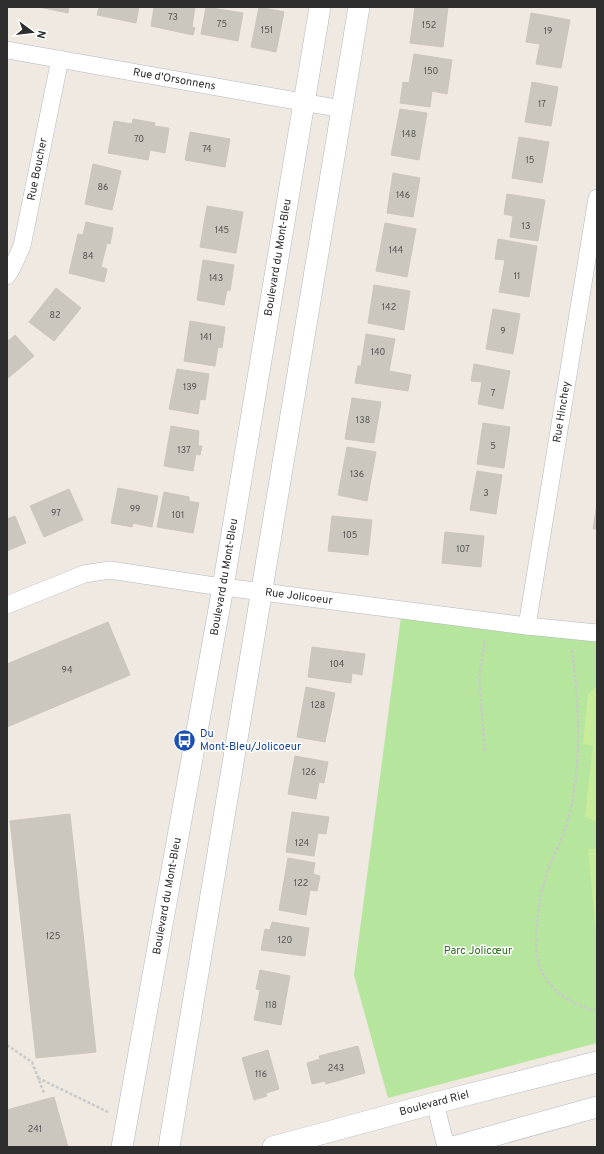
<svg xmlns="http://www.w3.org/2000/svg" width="604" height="1154" font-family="Overpass,sans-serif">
<rect width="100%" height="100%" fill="#efe9e1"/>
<path fill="#b6e59e" d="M402 609 597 633V1043L388 1098 354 975Z"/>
<g fill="#c9ec9a">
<path d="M597 686V822L585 817 593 745 583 744 588 694Z"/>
<path d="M588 849H597V944Z"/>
</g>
<g fill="#cbc7bf" stroke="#cbc5ba">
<path d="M39 7H69L68 13Z"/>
<path d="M99 7H139L136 23 97 15Z"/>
<path d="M154 7H195L192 27 195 28 193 35 151 26Z"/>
<path d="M206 7 243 13 238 41 201 34Z"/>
<path d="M259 7 284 12 276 52 251 47Z"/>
<path d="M415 7H448L443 47 410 43Z"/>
<path d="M531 13 570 20 561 68 536 64 540 44 526 42Z"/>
<path d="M414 54 452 60 447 94 432 91 430 107 400 103 403 82 409 83Z"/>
<path d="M532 82 558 87 551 126 525 122Z"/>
<path d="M400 109 427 113 419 160 391 155Z"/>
<path d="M133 119 155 123 154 126 169 128 165 153 150 150 148 160 108 153 114 121 132 124Z"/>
<path d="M190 132 230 139 225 167 185 160Z"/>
<path d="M519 137 549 142 542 183 512 178Z"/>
<path d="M93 164 121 171 112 210 85 204Z"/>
<path d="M393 173 420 178 413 217 387 213Z"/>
<path d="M507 194 545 200 538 241 510 237 513 216 504 214Z"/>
<path d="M207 206 243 212 236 253 200 247Z"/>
<path d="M86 222 113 228 110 244 107 243 101 267 107 269 104 282 69 273 78 234 83 235Z"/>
<path d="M385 223 416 229 407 277 376 271Z"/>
<path d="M498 239 537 246 529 297 499 292 505 260 495 259Z"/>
<path d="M203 260 234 265 230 291 227 290 224 305 197 300Z"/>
<path d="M374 285 410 291 404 330 368 323Z"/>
<path d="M56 288 81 308 54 341 29 322Z"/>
<path d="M493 309 520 314 513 354 486 349Z"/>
<path d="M190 321 225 327 222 348 218 347 215 366 184 361Z"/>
<path d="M366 334 395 339 389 371 411 375 408 391 355 383 358 366H361Z"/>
<path d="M15 335 34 356 7 379V342Z"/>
<path d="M474 364 510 371 503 409 478 404 482 382 471 381Z"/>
<path d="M177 369 209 374 205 400 200 399 198 414 169 409Z"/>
<path d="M352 398 381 402 374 443 345 439Z"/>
<path d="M483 423 510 427 504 468 477 464Z"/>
<path d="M171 426 199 431 198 446H202L200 455 196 454 193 471 164 466Z"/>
<path d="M347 447 376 452 367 501 338 495Z"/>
<path d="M477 471 502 475 496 514 470 510Z"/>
<path d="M118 488 158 496 152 527 133 523 132 527 111 523Z"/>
<path d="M69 489 83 520 44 537 30 506Z"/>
<path d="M164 492 189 497V501L199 503 193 533 157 527Z"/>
<path d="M597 504V529H593Z"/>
<path d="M15 516 26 543 7 551V519Z"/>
<path d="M332 516 372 520 368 555 328 551Z"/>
<path d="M445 532 484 536 481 567 442 563Z"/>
<path d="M108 622 130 675 7 727V664Z"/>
<path d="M312 647 365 654 362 675 352 673 351 683 308 677Z"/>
<path d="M306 687 335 693 325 742 297 737Z"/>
<path d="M295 756 328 762 324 783 319 782 316 799 288 794Z"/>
<path d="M292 812 329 817 326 834 318 833 314 856 286 852Z"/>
<path d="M70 814 96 1052 36 1058 10 821Z"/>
<path d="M288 858 315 863 313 874 320 876 317 891 310 890 306 915 279 910Z"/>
<path d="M272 922 309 928 305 956 261 950 265 929 270 930Z"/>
<path d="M260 970 290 976 281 1025 254 1020 260 990 256 989Z"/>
<path d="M358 1046 365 1073 326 1084 325 1081 312 1084 307 1063 320 1059 319 1056Z"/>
<path d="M268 1050 279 1089 266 1093 267 1096 254 1100 242 1058Z"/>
<path d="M54 1097 68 1147H7V1110Z"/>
</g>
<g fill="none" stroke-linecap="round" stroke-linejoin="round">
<defs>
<g id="minor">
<path id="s1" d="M7 50 342 109"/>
<path id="s2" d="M7 276 12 268 22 246 60 59"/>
<path id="s3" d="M7 605 84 574 110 570 208 585 527 626 597 633"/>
<path id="s4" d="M527 626 597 198"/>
<path d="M435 1103 446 1147"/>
</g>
<g id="tertiary">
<path id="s5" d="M122 1147 223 587 320 7"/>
<path d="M169 1147 359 7"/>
<path id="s6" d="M273 1147 435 1103 597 1062"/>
<path d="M453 1147 597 1107"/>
</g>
</defs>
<use href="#minor" stroke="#b4b7c1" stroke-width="18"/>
<use href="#tertiary" stroke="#b4b7c1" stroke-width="22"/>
<g stroke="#c9c9c9" stroke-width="2.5" stroke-dasharray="3 2" stroke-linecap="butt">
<path d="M572 650C578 696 581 745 574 791 572 804 569 818 565 830 558 848 548 866 543 886 538 905 532 953 541 970 551 992 574 1006 597 1011"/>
<path d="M485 751 479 678 485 640"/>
<path d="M7 1045 32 1062 44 1093"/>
<path d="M38 1078 108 1112"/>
</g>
<use href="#minor" stroke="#fff" stroke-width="17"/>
<use href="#tertiary" stroke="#fff" stroke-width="21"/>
</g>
<defs>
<symbol id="bus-disc" viewBox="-11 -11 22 22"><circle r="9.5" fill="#1a4fb4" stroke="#fff"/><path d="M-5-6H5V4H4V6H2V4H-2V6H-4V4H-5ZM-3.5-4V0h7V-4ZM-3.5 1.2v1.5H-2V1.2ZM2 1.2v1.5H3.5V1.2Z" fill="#fff"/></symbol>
</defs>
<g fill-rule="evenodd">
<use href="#bus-disc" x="172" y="728" width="25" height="25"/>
</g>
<g text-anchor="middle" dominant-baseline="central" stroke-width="3" stroke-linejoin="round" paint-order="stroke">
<g font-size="9" fill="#555452">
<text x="173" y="17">73</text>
<text x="222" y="24">75</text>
<text x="429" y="25">152</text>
<text x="267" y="30">151</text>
<text x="548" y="31">19</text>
<text x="431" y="71">150</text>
<text x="542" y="104">17</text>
<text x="409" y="134">148</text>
<text x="139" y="139">70</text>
<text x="207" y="149">74</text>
<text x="530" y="160">15</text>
<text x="103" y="187">86</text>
<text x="403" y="195">146</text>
<text x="526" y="226">13</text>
<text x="222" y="230">145</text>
<text x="396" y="250">144</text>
<text x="88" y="256">84</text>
<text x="517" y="276">11</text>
<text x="216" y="278">143</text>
<text x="389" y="307">142</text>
<text x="55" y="315">82</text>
<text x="503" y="331">9</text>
<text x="206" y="337">141</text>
<text x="378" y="352">140</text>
<text x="190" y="387">139</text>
<text x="493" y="393">7</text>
<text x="363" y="420">138</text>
<text x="493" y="446">5</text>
<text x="184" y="450">137</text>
<text x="357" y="474">136</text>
<text x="486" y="493">3</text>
<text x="135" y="509">99</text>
<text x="56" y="513">97</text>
<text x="178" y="515">101</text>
<text x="350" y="535">105</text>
<text x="463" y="549">107</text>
<text x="337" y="664">104</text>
<text x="67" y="670">94</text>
<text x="318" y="705">128</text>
<text x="309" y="772">126</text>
<text x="302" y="843">124</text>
<text x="301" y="883">122</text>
<text x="53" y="936">125</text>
<text x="285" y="940">120</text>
<text x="271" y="1005">118</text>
<text x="336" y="1068">243</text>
<text x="261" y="1074">116</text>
<text x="35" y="1129">241</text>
</g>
<g font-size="11" fill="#2e2e2e" stroke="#fff">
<text stroke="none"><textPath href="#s1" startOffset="170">Rue d'Orsonnens</textPath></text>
<text stroke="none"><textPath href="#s2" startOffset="112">Rue Boucher</textPath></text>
<text stroke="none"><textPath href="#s5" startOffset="903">Boulevard du Mont-Bleu</textPath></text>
<text stroke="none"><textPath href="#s4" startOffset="217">Rue Hinchey</textPath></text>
<text stroke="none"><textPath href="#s5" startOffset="579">Boulevard du Mont-Bleu</textPath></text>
<text stroke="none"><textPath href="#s3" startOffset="300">Rue Jolicoeur</textPath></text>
<text stroke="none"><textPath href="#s5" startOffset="255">Boulevard du Mont-Bleu</textPath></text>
<text stroke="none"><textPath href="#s6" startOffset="167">Boulevard Riel</textPath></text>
</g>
<g font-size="11" fill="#164399" stroke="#fff" text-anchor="start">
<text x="200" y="734">Du<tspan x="200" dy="13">Mont-Bleu/Jolicoeur</tspan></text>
</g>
<g font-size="11" fill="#2c6e1b" stroke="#fff">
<text x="478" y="951">Parc Jolicœur</text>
</g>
</g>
<rect width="604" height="1154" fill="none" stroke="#2e2e2e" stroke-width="16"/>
<g transform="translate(32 32) rotate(105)" stroke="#ffffff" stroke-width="3" paint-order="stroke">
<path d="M0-3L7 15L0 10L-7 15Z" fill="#2e2e2e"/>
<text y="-6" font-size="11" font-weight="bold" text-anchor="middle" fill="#2e2e2e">N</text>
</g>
</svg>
